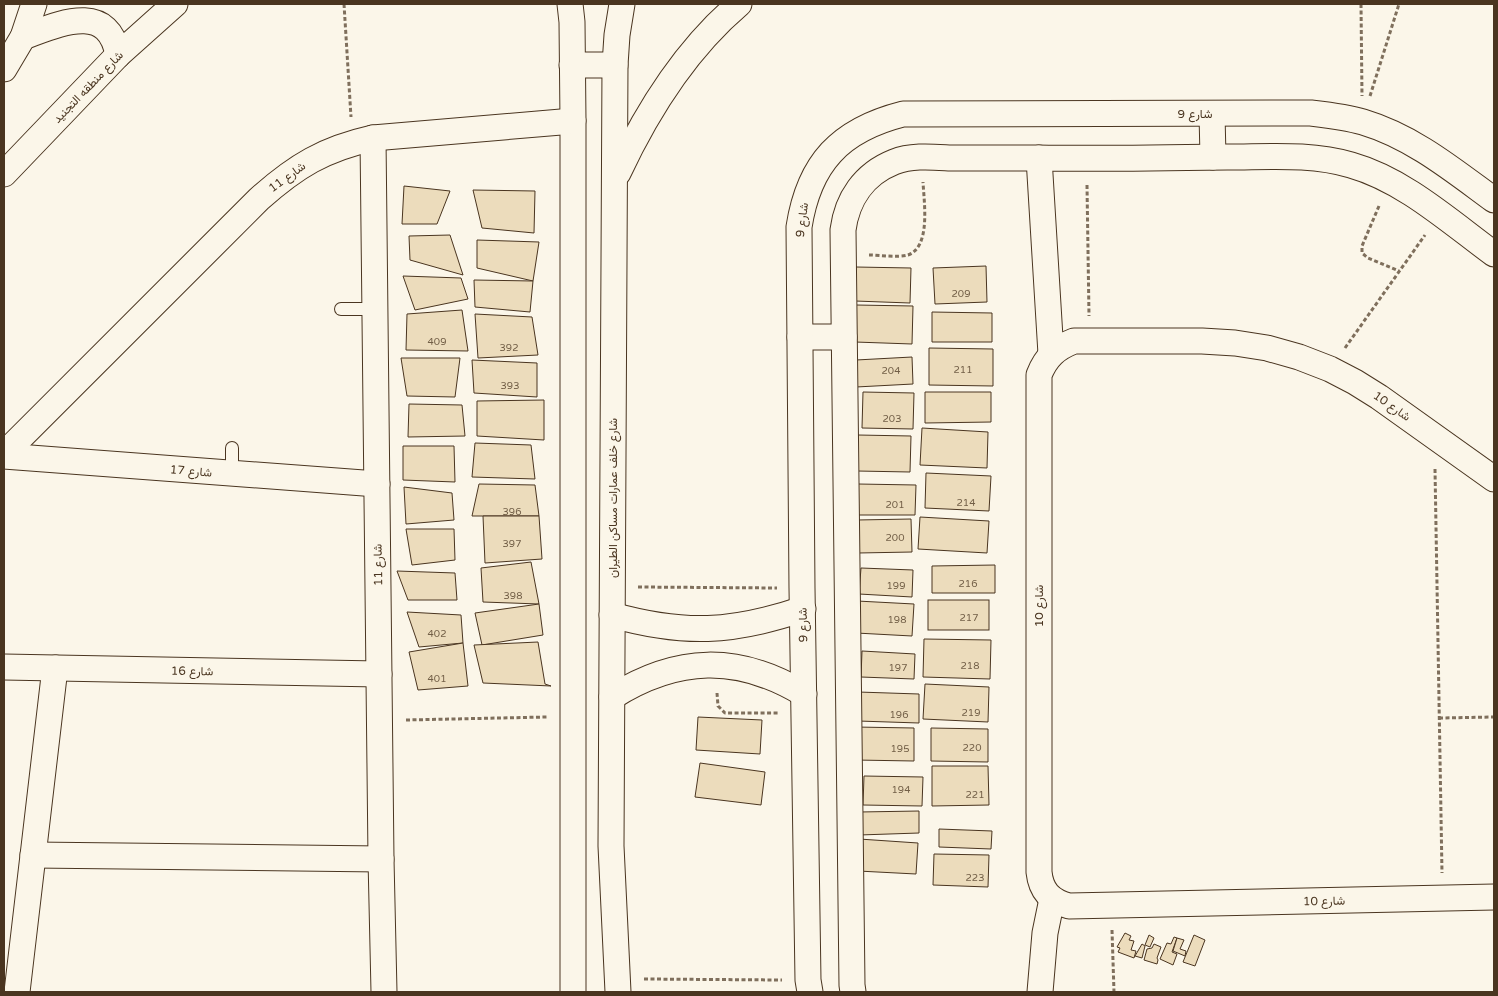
<svg xmlns="http://www.w3.org/2000/svg" width="1498" height="996" font-family="'Varela Round',Vazirmatn,sans-serif">
<rect width="100%" height="100%" fill="#fbf6e9"/>
<g fill="#ecdcbc" stroke="#4a3520">
<path d="M404 186 450 191 437 224H402Z"/>
<path d="M473 190 535 191 534 233 482 228Z"/>
<path d="M450 235 463 275 410 260 409 236Z"/>
<path d="M477 240 539 242 533 281 477 268Z"/>
<path d="M986 266 987 302 935 304 933 268Z"/>
<path d="M856 267 911 268 910 303 855 301Z"/>
<path d="M403 276 461 278 468 299 415 310Z"/>
<path d="M474 280 533 281 530 312 475 307Z"/>
<path d="M856 305 913 306 912 344 855 342Z"/>
<path d="M462 310 468 351 406 350 407 314Z"/>
<path d="M932 312 992 313V342H932Z"/>
<path d="M475 314 532 317 538 355 478 358Z"/>
<path d="M929 348 993 349V386L929 385Z"/>
<path d="M912 357 913 384 856 387V360Z"/>
<path d="M401 358H460L455 397 407 396Z"/>
<path d="M472 360 537 363V397L474 393Z"/>
<path d="M863 392 914 393 913 429 862 428Z"/>
<path d="M925 392H991V422L925 423Z"/>
<path d="M544 400V440L477 436V401Z"/>
<path d="M409 404 462 405 465 436 408 437Z"/>
<path d="M922 428 988 432 987 468 920 465Z"/>
<path d="M858 435 911 436 910 472 857 471Z"/>
<path d="M475 443 531 445 535 479 472 477Z"/>
<path d="M403 446H454L455 482 403 480Z"/>
<path d="M926 473 991 476 989 511 925 508Z"/>
<path d="M479 484 535 485 539 516H472Z"/>
<path d="M858 484 916 485 915 515H857Z"/>
<path d="M404 487 452 493 454 520 406 524Z"/>
<path d="M483 516H539L542 559 485 563Z"/>
<path d="M920 517 989 521 987 553 918 549Z"/>
<path d="M911 519 912 552 858 553 857 520Z"/>
<path d="M406 529H454L455 560 412 565Z"/>
<path d="M531 562 539 604 483 602 481 568Z"/>
<path d="M995 565V593H932V566Z"/>
<path d="M861 568 913 570 912 597 859 594Z"/>
<path d="M397 571 455 573 457 600H408Z"/>
<rect x="928" y="600" width="61" height="30"/>
<path d="M857 601 914 604 912 636 856 633Z"/>
<path d="M539 604 543 635 482 645 475 613Z"/>
<path d="M407 612 461 615 463 643 419 647Z"/>
<path d="M924 639 991 640 990 679 923 677Z"/>
<path d="M538 642 545 684 551 686 483 683 474 645Z"/>
<path d="M463 643 468 686 418 690 409 652Z"/>
<path d="M862 651 915 654 914 679 861 677Z"/>
<path d="M925 684 989 687 988 722 923 719Z"/>
<path d="M858 692 919 694V723L858 721Z"/>
<path d="M698 717 762 720 760 754 696 750Z"/>
<path d="M855 727 914 728V761L855 760Z"/>
<path d="M931 728 988 729V762L931 761Z"/>
<path d="M700 763 765 772 761 805 695 797Z"/>
<path d="M932 766H988L989 805 932 806Z"/>
<path d="M864 776 923 777 922 806 863 805Z"/>
<path d="M919 811V833L859 835V812Z"/>
<path d="M939 829 992 831 991 849 939 847Z"/>
<path d="M859 839 918 843 916 874 858 871Z"/>
<path d="M934 854 989 855 988 887 933 885Z"/>
<path d="M1125 933 1131 936 1129 940 1134 941 1131 950 1136 951 1134 958 1118 952 1120 948 1117 947Z"/>
<path d="M1149 935 1154 938 1150 947 1145 945Z"/>
<path d="M1194 935 1205 940 1195 966 1183 962Z"/>
<path d="M1174 937 1177 938 1172 952 1177 954 1173 965 1160 959 1167 943 1171 944Z"/>
<path d="M1177 938 1184 940 1180 949 1186 951 1185 956 1173 951Z"/>
<path d="M1142 944 1145 946 1142 958 1135 956Z"/>
<path d="M1154 944 1161 947 1157 958 1158 960 1157 964 1144 960 1147 949 1152 948Z"/>
</g>
<g fill="none" stroke-linecap="round" stroke-linejoin="round">
<defs>
<g id="service">
<path d="M341 309H375"/>
<path d="M232 474V448"/>
</g>
<g id="minor">
<path d="M570 4 572 22 573 121V992"/>
<path d="M23 37C57 25 108 0 118 55"/>
<path d="M572 65H615"/>
<path d="M4 69 23 37 34 4"/>
<path d="M1212 114 1213 157"/>
<path d="M373 138 381 859 384 992"/>
<path d="M1039 158 1051 354"/>
<path d="M618 173C647 111 686 49 739 4"/>
<path d="M4 174 118 55 175 4"/>
<path d="M800 337H844"/>
<path d="M4 454 259 199C296 166 324 149 373 138L573 121"/>
<path d="M4 456 377 484"/>
<path d="M1494 479 1379 397 1355 382 1330 369 1299 357 1267 348 1235 343 1202 341H1074C1056 348 1046 357 1039 375V872C1041 891 1050 901 1069 906L1494 897"/>
<path d="M612 615C684 635 732 633 803 609"/>
<path d="M4 667 379 674"/>
<path d="M612 697C677 656 738 654 804 694"/>
<path d="M33 855 381 859"/>
<path d="M17 992 55 668"/>
<path d="M618 992 611 846 615 65 617 35 622 4"/>
<path d="M810 992 808 980 802 588 799 227C809 163 840 130 903 114L1311 113C1328 115 1346 117 1363 122 1413 137 1453 170 1494 200"/>
<path d="M853 992 852 985 843 230C847 199 864 174 894 162 912 155 932 157 951 158 980 158 1009 158 1038 158 1101 159 1164 158 1227 157 1268 157 1311 153 1351 165 1404 180 1449 221 1494 254"/>
<path d="M1040 992 1045 933 1052 899"/>
</g>
</defs>
<use href="#service" stroke="#4a3520" stroke-width="14"/>
<use href="#minor" stroke="#4a3520" stroke-width="27"/>
<g stroke="#7f6f5c" stroke-width="3" stroke-dasharray="4 2.5" stroke-linecap="butt">
<path d="M344 4 351 117"/>
<path d="M1361 4 1362 96"/>
<path d="M1370 96 1399 4"/>
<path d="M1087 185 1089 316"/>
<path d="M1379 206 1362 246V253L1368 258 1399 271"/>
<path d="M869 255C881 255 897 258 908 255 931 247 924 202 923 182"/>
<path d="M1345 348 1425 235"/>
<path d="M1435 469 1442 873"/>
<path d="M638 587 777 588"/>
<path d="M717 693 718 706 725 713H778"/>
<path d="M1439 718 1494 717"/>
<path d="M406 720 547 717"/>
<path d="M1112 930 1114 992"/>
<path d="M644 979 782 980"/>
</g>
<use href="#service" stroke="#fbf6e9" stroke-width="12"/>
<use href="#minor" stroke="#fbf6e9" stroke-width="25"/>
</g>
<g text-anchor="middle" dominant-baseline="central" stroke-width="4" stroke-linejoin="round" paint-order="stroke">
<g font-size="10" fill="#725f47">
<text x="961" y="294">209</text>
<text x="437" y="342">409</text>
<text x="509" y="348">392</text>
<text x="963" y="370">211</text>
<text x="891" y="371">204</text>
<text x="510" y="386">393</text>
<text x="892" y="419">203</text>
<text x="966" y="503">214</text>
<text x="895" y="505">201</text>
<text x="512" y="512">396</text>
<text x="895" y="538">200</text>
<text x="512" y="544">397</text>
<text x="968" y="584">216</text>
<text x="896" y="586">199</text>
<text x="513" y="596">398</text>
<text x="969" y="618">217</text>
<text x="897" y="620">198</text>
<text x="437" y="634">402</text>
<text x="970" y="666">218</text>
<text x="898" y="668">197</text>
<text x="437" y="679">401</text>
<text x="971" y="713">219</text>
<text x="899" y="715">196</text>
<text x="972" y="748">220</text>
<text x="900" y="749">195</text>
<text x="901" y="790">194</text>
<text x="975" y="795">221</text>
<text x="975" y="878">223</text>
</g>
<g font-size="12" fill="#4a3520" stroke="#fbf6e9">
<text transform="translate(88 87) rotate(-46)">شارع منطقه التجنيد</text>
<text x="1195" y="114">شارع 9</text>
<text transform="translate(287 177) rotate(-36)">شارع 11</text>
<text transform="translate(802 220) rotate(-83)">شارع 9</text>
<text transform="translate(1392 406) rotate(35)">شارع 10</text>
<text transform="translate(191 471) rotate(5)">شارع 17</text>
<text transform="translate(613 498) rotate(-90)">شارع خلف عمارات مساكن الطيران</text>
<text transform="translate(378 565) rotate(-91)">شارع 11</text>
<text transform="translate(1039 606) rotate(-90)">شارع 10</text>
<text transform="translate(803 625) rotate(-91)">شارع 9</text>
<text transform="translate(192 671) rotate(1)">شارع 16</text>
<text transform="translate(1324 901) rotate(-1)">شارع 10</text>
</g>
</g>
<rect width="1498" height="996" fill="none" stroke="#4a3520" stroke-width="10"/>
</svg>
